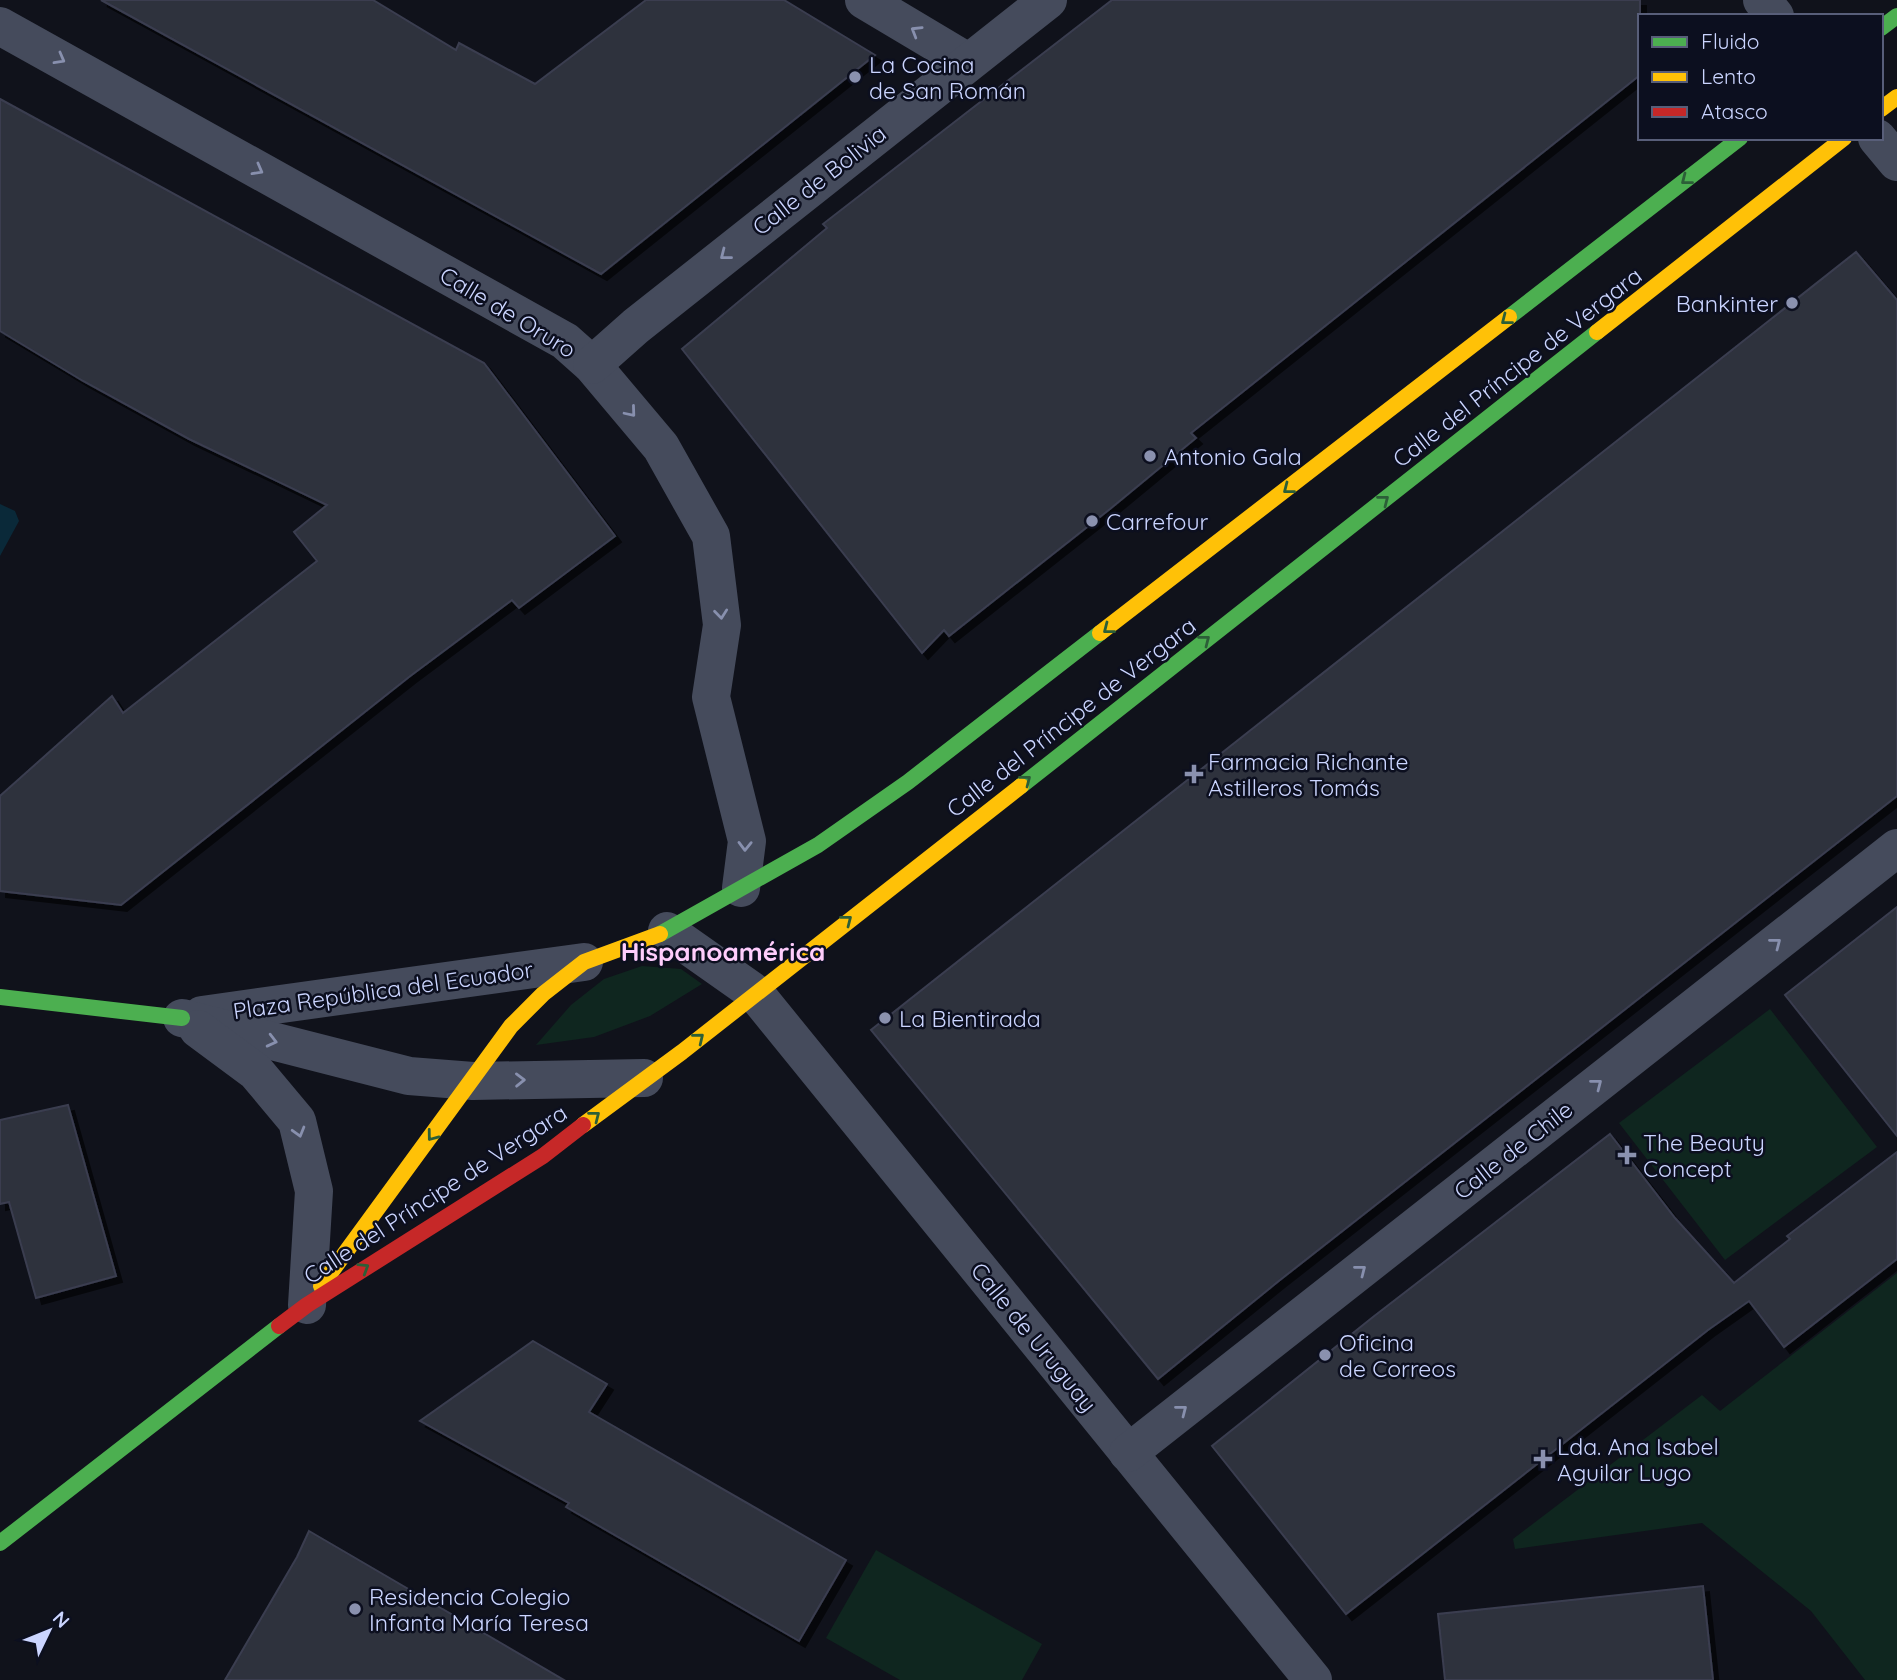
<svg xmlns="http://www.w3.org/2000/svg" width="1897" height="1680" font-family="Quicksand,sans-serif">
<defs>
<filter id="shadow"><feDropShadow dx="6" dy="6" stdDeviation="0" flood-color="#0009"/></filter>
</defs>
<rect width="100%" height="100%" fill="#10121b"/>
<g fill="#0f261f">
<path d="M642 966 681 969 702 984 650 1016 594 1037 536 1045 571 1005 604 979Z"/>
<path d="M1770 1009 1877 1147 1725 1260 1619 1123Z"/>
<path d="M1897 1273V1680H1865L1811 1611 1702 1523 1515 1549 1513 1539 1702 1395 1720 1411Z"/>
<path d="M876 1550 1042 1644 1022 1680H900L826 1638Z"/>
</g>
<path fill="#0a2939" d="M0 504 15 511 19 521 0 556Z"/>
<g fill="#2e303e" stroke="#3a3e50" stroke-width="2" filter="url(#shadow)">
<path d="M101 0H373L456 50 459 43 535 84 646 0H784L875 55 601 274Z"/>
<path d="M1112 0H1640V75L1191 433 1196 438 1110 509 949 636 944 630 922 653 682 349 827 228 823 224Z"/>
<path d="M0 99 484 363 615 536 519 608 512 600 409 677 121 905 0 891V796L112 696 123 713 317 561 294 532 327 505 189 439 83 381 0 331Z"/>
<path d="M1856 252 1897 300V796L1280 1280 1158 1379 871 1030Z"/>
<path d="M1897 907V1136L1785 995Z"/>
<path d="M68 1105 116 1276 36 1298 9 1202 0 1204V1120Z"/>
<path d="M1610 1134 1675 1218 1734 1283 1790 1239 1787 1236 1897 1152V1259L1784 1347 1749 1301 1708 1330 1346 1614 1212 1446 1373 1317Z"/>
<path d="M533 1341 607 1384 589 1412 846 1560 799 1641 566 1507 569 1503 420 1421Z"/>
<path d="M309 1531 564 1680H225L297 1557Z"/>
<path d="M1703 1586 1713 1680H1445L1438 1614Z"/>
</g>
<g fill="none" stroke-linecap="round" stroke-linejoin="round">
<g stroke="#454b5c" stroke-width="38">
<path d="M864 0 968 62"/>
<path d="M1762 0 1775 16"/>
<path d="M0 26 565 341 592 365 661 447 711 536 722 625 711 697 747 841 741 888"/>
<path d="M1877 138 1897 162"/>
<path d="M592 365 636 326 1048 0"/>
<path d="M667 931 755 993 1313 1680"/>
<path d="M202 1015 584 962"/>
<path d="M182 1018 409 1076 473 1081 644 1078"/>
<path d="M198 1029 256 1072 297 1121 314 1191 307 1305"/>
<path d="M1128 1453 1897 848"/>
</g>
<g stroke="#4caf50" stroke-width="16">
<path d="M1881 28 1897 16"/>
<path d="M1509 317 1740 138"/>
<path d="M1021 786 1597 332"/>
<path d="M660 934 818 845 908 782 1100 633"/>
<path d="M0 997 182 1018"/>
<path d="M0 1543 279 1326"/>
</g>
<g stroke="#ffc107" stroke-width="16">
<path d="M1881 109 1897 97"/>
<path d="M1597 332 1844 138"/>
<path d="M1100 633 1509 317"/>
<path d="M583 1125 682 1052 1021 786"/>
<path d="M321 1286 511 1026 543 994 584 962 660 934"/>
</g>
<path stroke="#c62828" stroke-width="16" d="M279 1326 307 1305 543 1156 583 1125"/>
</g>
<defs><path id="oneway-chevron" d="M-2-3.5L2.5 0L-2 3.5" fill="none" stroke-width="1.6" stroke-linecap="round" stroke-linejoin="round" transform="scale(1.75)"/></defs>
<g stroke="#8890ae">
<use href="#oneway-chevron" transform="translate(916 31) rotate(-149)"/>
<use href="#oneway-chevron" transform="translate(60 59) rotate(29)"/>
<use href="#oneway-chevron" transform="translate(258 170) rotate(29)"/>
<use href="#oneway-chevron" transform="translate(725 255) rotate(142)"/>
<use href="#oneway-chevron" transform="translate(631 412) rotate(50)"/>
<use href="#oneway-chevron" transform="translate(721 614) rotate(84)"/>
<use href="#oneway-chevron" transform="translate(745 846) rotate(91)"/>
<use href="#oneway-chevron" transform="translate(1776 943) rotate(-38)"/>
<use href="#oneway-chevron" transform="translate(272 1041) rotate(14)"/>
<use href="#oneway-chevron" transform="translate(520 1080) rotate(-1)"/>
<use href="#oneway-chevron" transform="translate(1597 1084) rotate(-38)"/>
<use href="#oneway-chevron" transform="translate(299 1132) rotate(74)"/>
<use href="#oneway-chevron" transform="translate(1361 1270) rotate(-38)"/>
<use href="#oneway-chevron" transform="translate(1182 1410) rotate(-38)"/>
</g>
<g stroke="#2c5f38">
<use href="#oneway-chevron" transform="translate(1686 180) rotate(142)"/>
<use href="#oneway-chevron" transform="translate(1506 320) rotate(142)"/>
<use href="#oneway-chevron" transform="translate(1288 489) rotate(142)"/>
<use href="#oneway-chevron" transform="translate(1384 500) rotate(-38)"/>
<use href="#oneway-chevron" transform="translate(1108 629) rotate(142)"/>
<use href="#oneway-chevron" transform="translate(1205 640) rotate(-38)"/>
<use href="#oneway-chevron" transform="translate(1026 780) rotate(-38)"/>
<use href="#oneway-chevron" transform="translate(847 920) rotate(-38)"/>
<use href="#oneway-chevron" transform="translate(699 1038) rotate(-39)"/>
<use href="#oneway-chevron" transform="translate(595 1116) rotate(-38)"/>
<use href="#oneway-chevron" transform="translate(432 1136) rotate(127)"/>
<use href="#oneway-chevron" transform="translate(364 1268) rotate(-32)"/>
</g>
<g fill="#8a91af" stroke="#0c0f1f" stroke-width="2.5">
<circle cx="855" cy="77" r="7"/>
<circle cx="1792" cy="303" r="7"/>
<circle cx="1150" cy="456" r="7"/>
<circle cx="1092" cy="521" r="7"/>
<path d="M1190.5 763.5h7v7h7v7h-7v7h-7v-7h-7v-7h7z"/>
<circle cx="885" cy="1018" r="7"/>
<path d="M1623.5 1144.5h7v7h7v7h-7v7h-7v-7h-7v-7h7z"/>
<circle cx="1325" cy="1355" r="7"/>
<path d="M1539.5 1448.5h7v7h7v7h-7v7h-7v-7h-7v-7h7z"/>
<circle cx="355" cy="1609" r="7"/>
</g>
<g text-anchor="middle" dominant-baseline="central" stroke-width="5" stroke-linejoin="round" paint-order="stroke">
<g font-size="23" fill="#cbd5ff" stroke="#0c0f1f" text-anchor="start">
<text x="869" y="64">La Cocina<tspan x="869" dy="26">de San Román</tspan></text>
<text x="1778" y="303" text-anchor="end">Bankinter</text>
<text x="1164" y="456">Antonio Gala</text>
<text x="1106" y="521">Carrefour</text>
<text x="1208" y="761">Farmacia Richante<tspan x="1208" dy="26">Astilleros Tomás</tspan></text>
<text x="899" y="1018">La Bientirada</text>
<text x="1643" y="1142">The Beauty<tspan x="1643" dy="26">Concept</tspan></text>
<text x="1339" y="1342">Oficina<tspan x="1339" dy="26">de Correos</tspan></text>
<text x="1557" y="1446">Lda. Ana Isabel<tspan x="1557" dy="26">Aguilar Lugo</tspan></text>
<text x="369" y="1596">Residencia Colegio<tspan x="369" dy="26">Infanta María Teresa</tspan></text>
</g>
<g font-size="23" fill="#cbd5ff" stroke="#0c0f1f">
<text transform="translate(819 180) rotate(-38)">Calle de Bolivia</text>
<text transform="translate(508 312) rotate(31)">Calle de Oruro</text>
<text transform="translate(1517 367) rotate(-38)">Calle del Príncipe de Vergara</text>
<text transform="translate(1071 717) rotate(-38)">Calle del Príncipe de Vergara</text>
<text transform="translate(383 990) rotate(-8)">Plaza República del Ecuador</text>
<text transform="translate(1513 1150) rotate(-38)">Calle de Chile</text>
<text transform="translate(435 1194) rotate(-33)">Calle del Príncipe de Vergara</text>
<text transform="translate(1034 1337) rotate(51)">Calle de Uruguay</text>
</g>
<g font-size="26" font-weight="bold" fill="#ffcdfc" stroke="#0c0f1f">
<text x="723" y="951">Hispanoamérica</text>
</g>
</g>
<rect x="1638" y="14" width="245" height="126" fill="#0c0f1f" stroke="#585e79" stroke-width="2"/>
<rect x="1652" y="37" width="35" height="10" fill="#4caf50" stroke="#585e79" stroke-width="2"/>
<text x="1701" y="49" font-size="21" fill="#cbd5ff">Fluido</text>
<rect x="1652" y="72" width="35" height="10" fill="#ffc107" stroke="#585e79" stroke-width="2"/>
<text x="1701" y="84" font-size="21" fill="#cbd5ff">Lento</text>
<rect x="1652" y="107" width="35" height="10" fill="#c62828" stroke="#585e79" stroke-width="2"/>
<text x="1701" y="119" font-size="21" fill="#cbd5ff">Atasco</text>
<g transform="translate(49 1631) rotate(47)" stroke="#0c0f1f" stroke-width="5" paint-order="stroke">
<path d="M0-5L12 26L0 18L-12 26Z" fill="#cbd5ff"/>
<text y="-10" font-size="19" font-weight="bold" text-anchor="middle" fill="#cbd5ff">N</text>
</g>
</svg>
